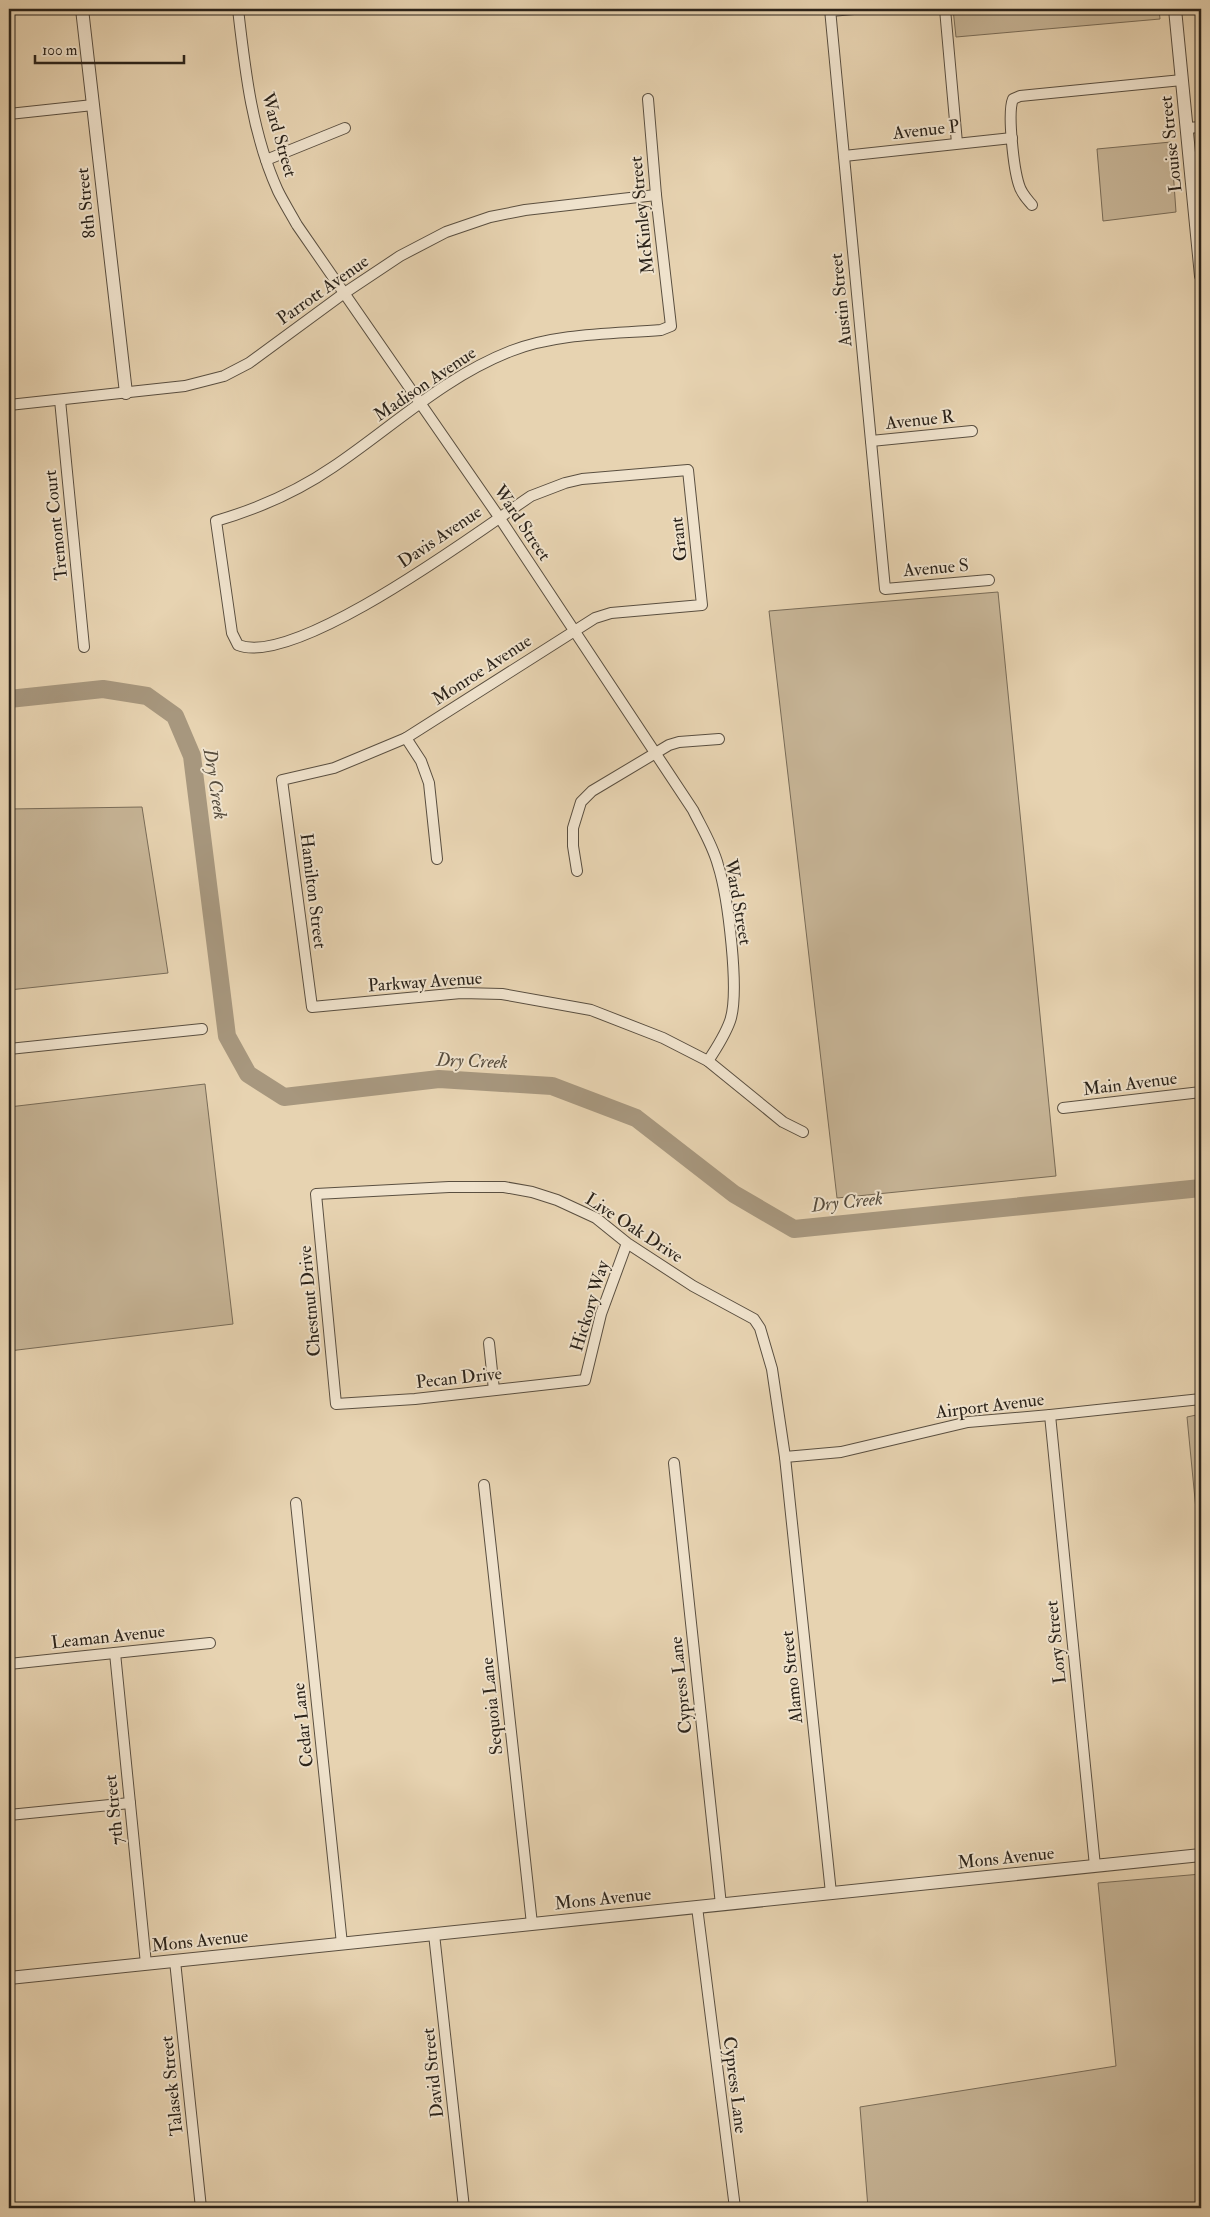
<svg xmlns="http://www.w3.org/2000/svg" width="1210" height="2217" font-family="'IM FELL Double Pica',serif">
<rect width="100%" height="100%" fill="#e7d3b1"/>
<filter id="stains"><feTurbulence type="fractalNoise" baseFrequency=".004" numOctaves="4"/><feColorMatrix values="0 0 0 0 .2 0 0 0 0 .09 0 0 0 0 .02 0 0 0 .5 -.17"/></filter>
<radialGradient id="worn" r=".72"><stop offset=".6" stop-color="#630" stop-opacity="0"/><stop offset="1" stop-color="#630" stop-opacity=".3"/></radialGradient>
<g fill="#c7b597" stroke="#796c58">
<path d="M953 9H1159L1160 19 956 37Z"/>
<path d="M1171 142 1176 212 1103 221 1097 149Z"/>
<path d="M998 592 1056 1176 837 1198 769 611Z"/>
<path d="M142 807 168 973 9 990V809Z"/>
<path d="M205 1084 233 1324 9 1351V1107Z"/>
<path d="M1201 1414V1561L1187 1417Z"/>
<path d="M1201 1874V2208H868L860 2107 1116 2066 1098 1883Z"/>
</g>
<g fill="none" stroke-linecap="round" stroke-linejoin="round">
<path stroke="#a7977e" stroke-width="18" d="M9 699 103 689 147 696 175 716 192 756 227 1036 248 1074 284 1097 439 1079 552 1086 636 1118 734 1194 794 1229 1201 1188"/>
<defs>
<g id="minor">
<path d="M238 9C245 70 252 134 278 191 284 203 291 214 297 225L499 517 693 810C702 828 713 846 718 865 728 896 740 993 730 1021 725 1035 716 1049 708 1061"/>
<path d="M830 9 885 589 989 580"/>
<path d="M945 9 957 143"/>
<path d="M830 11 854 9"/>
<path d="M648 99 656 195 671 326 661 330C612 334 557 333 511 351 444 377 391 428 333 467 298 491 257 509 216 521L232 633 238 645C296 668 479 531 531 496L565 483 582 479 688 470 702 605 611 613 595 618 406 738 334 768 282 780 312 1007 461 993 502 994 591 1010 663 1038 708 1061 783 1122 803 1132"/>
<path d="M9 114 93 105"/>
<path d="M1187 128 1201 127"/>
<path d="M844 156 1012 138"/>
<path d="M266 160 345 128"/>
<path d="M1032 205C1027 199 1021 193 1019 185 1014 170 1007 113 1013 99L1020 96 1182 80"/>
<path d="M60 400 84 647"/>
<path d="M9 405 185 386 224 376 249 363 343 294 400 256 446 232 490 217 525 210 656 195"/>
<path d="M871 441 972 431"/>
<path d="M406 738 421 761 429 783 437 859"/>
<path d="M577 871 573 846V828L581 802 592 791 669 745 679 742 719 739"/>
<path d="M9 1049 202 1029"/>
<path d="M1063 1108 1201 1092"/>
<path d="M627 1243 601 1314 585 1380 415 1399 336 1404 316 1194 449 1187H504L532 1192 557 1200 596 1218 627 1243 693 1286 754 1319 760 1328 772 1369 785 1457 831 1893"/>
<path d="M489 1343 494 1390"/>
<path d="M1050 1415 1095 1866"/>
<path d="M785 1457 841 1452 968 1422 1050 1415 1201 1399"/>
<path d="M674 1463 721 1905"/>
<path d="M484 1485 532 1924"/>
<path d="M296 1503 342 1944"/>
<path d="M115 1653 146 1964"/>
<path d="M9 1664 210 1643"/>
<path d="M9 1815 130 1803"/>
<path d="M697 1907 735 2208"/>
<path d="M434 1934 464 2208"/>
<path d="M175 1961 201 2208"/>
</g>
<g id="tertiary">
<path d="M82 9 126 393"/>
<path d="M1175 9 1201 276"/>
<path d="M9 1978 1201 1855"/>
</g>
</defs>
<use href="#minor" stroke="#5a4f40" stroke-width="12"/>
<use href="#tertiary" stroke="#5a4f40" stroke-width="14"/>
<use href="#minor" stroke="#efe2cc" stroke-width="10"/>
<use href="#tertiary" stroke="#efe2cc" stroke-width="12"/>
</g>
<g text-anchor="middle" dominant-baseline="central" stroke-width="4" stroke-linejoin="round" paint-order="stroke">
<g font-size="18" fill="#2b231a" stroke="#efe2cc">
<text transform="translate(926 130) rotate(-6)">Avenue P</text>
<text transform="translate(279 135) rotate(74)">Ward Street</text>
<text transform="translate(1171 144) rotate(-96)">Louise Street</text>
<text transform="translate(86 203) rotate(-96)">8th Street</text>
<text transform="translate(642 215) rotate(-96)">McKinley Street</text>
<text transform="translate(323 290) rotate(-35)">Parrott Avenue</text>
<text transform="translate(841 300) rotate(-96)">Austin Street</text>
<text transform="translate(425 384) rotate(-34)">Madison Avenue</text>
<text transform="translate(920 420) rotate(-6)">Avenue R</text>
<text transform="translate(522 523) rotate(56)">Ward Street</text>
<text transform="translate(56 525) rotate(-96)">Tremont Court</text>
<text transform="translate(440 537) rotate(-34)">Davis Avenue</text>
<text transform="translate(679 539) rotate(-96)">Grant</text>
<text transform="translate(936 568) rotate(-5)">Avenue S</text>
<text transform="translate(482 670) rotate(-33)">Monroe Avenue</text>
<text transform="translate(313 891) rotate(83)">Hamilton Street</text>
<text transform="translate(738 902) rotate(80)">Ward Street</text>
<text transform="translate(425 982) rotate(-4)">Parkway Avenue</text>
<text transform="translate(1130 1084) rotate(-7)">Main Avenue</text>
<text transform="translate(634 1228) rotate(33)">Live Oak Drive</text>
<text transform="translate(310 1301) rotate(-95)">Chestnut Drive</text>
<text transform="translate(590 1306) rotate(-73)">Hickory Way</text>
<text transform="translate(459 1378) rotate(-6)">Pecan Drive</text>
<text transform="translate(990 1406) rotate(-7)">Airport Avenue</text>
<text transform="translate(108 1637) rotate(-6)">Leaman Avenue</text>
<text transform="translate(1056 1642) rotate(-96)">Lory Street</text>
<text transform="translate(792 1677) rotate(-96)">Alamo Street</text>
<text transform="translate(681 1685) rotate(-96)">Cypress Lane</text>
<text transform="translate(492 1706) rotate(-96)">Sequoia Lane</text>
<text transform="translate(303 1725) rotate(-96)">Cedar Lane</text>
<text transform="translate(114 1810) rotate(-96)">7th Street</text>
<text transform="translate(1006 1858) rotate(-6)">Mons Avenue</text>
<text transform="translate(603 1899) rotate(-6)">Mons Avenue</text>
<text transform="translate(200 1941) rotate(-6)">Mons Avenue</text>
<text transform="translate(433 2073) rotate(-96)">David Street</text>
<text transform="translate(735 2085) rotate(83)">Cypress Lane</text>
<text transform="translate(172 2086) rotate(-96)">Talasek Street</text>
</g>
<g font-size="19" font-style="italic" fill="#564c3d" stroke="#efe2cc">
<text transform="translate(215 784) rotate(81)">Dry Creek</text>
<text transform="translate(472 1061) rotate(2)">Dry Creek</text>
<text transform="translate(847 1202) rotate(-6)">Dry Creek</text>
</g>
</g>
<rect width="1210" height="2217" fill="none" stroke="#e7d3b1" stroke-width="30"/>
<rect x="10" y="10" width="1190" height="2197" fill="none" stroke="#2b231a" stroke-width="2.5"/>
<rect x="15" y="15" width="1180" height="2187" fill="none" stroke="#2b231a"/>
<path d="M35 55v8h149v-8" fill="none" stroke="#2b231a" stroke-width="2.5"/>
<text x="42" y="55" font-size="15" fill="#2b231a" stroke="#efe2cc" stroke-width="4" paint-order="stroke">100 m</text>
<rect width="100%" height="100%" filter="url(#stains)"/>
<rect width="100%" height="100%" fill="url(#worn)"/>
</svg>
